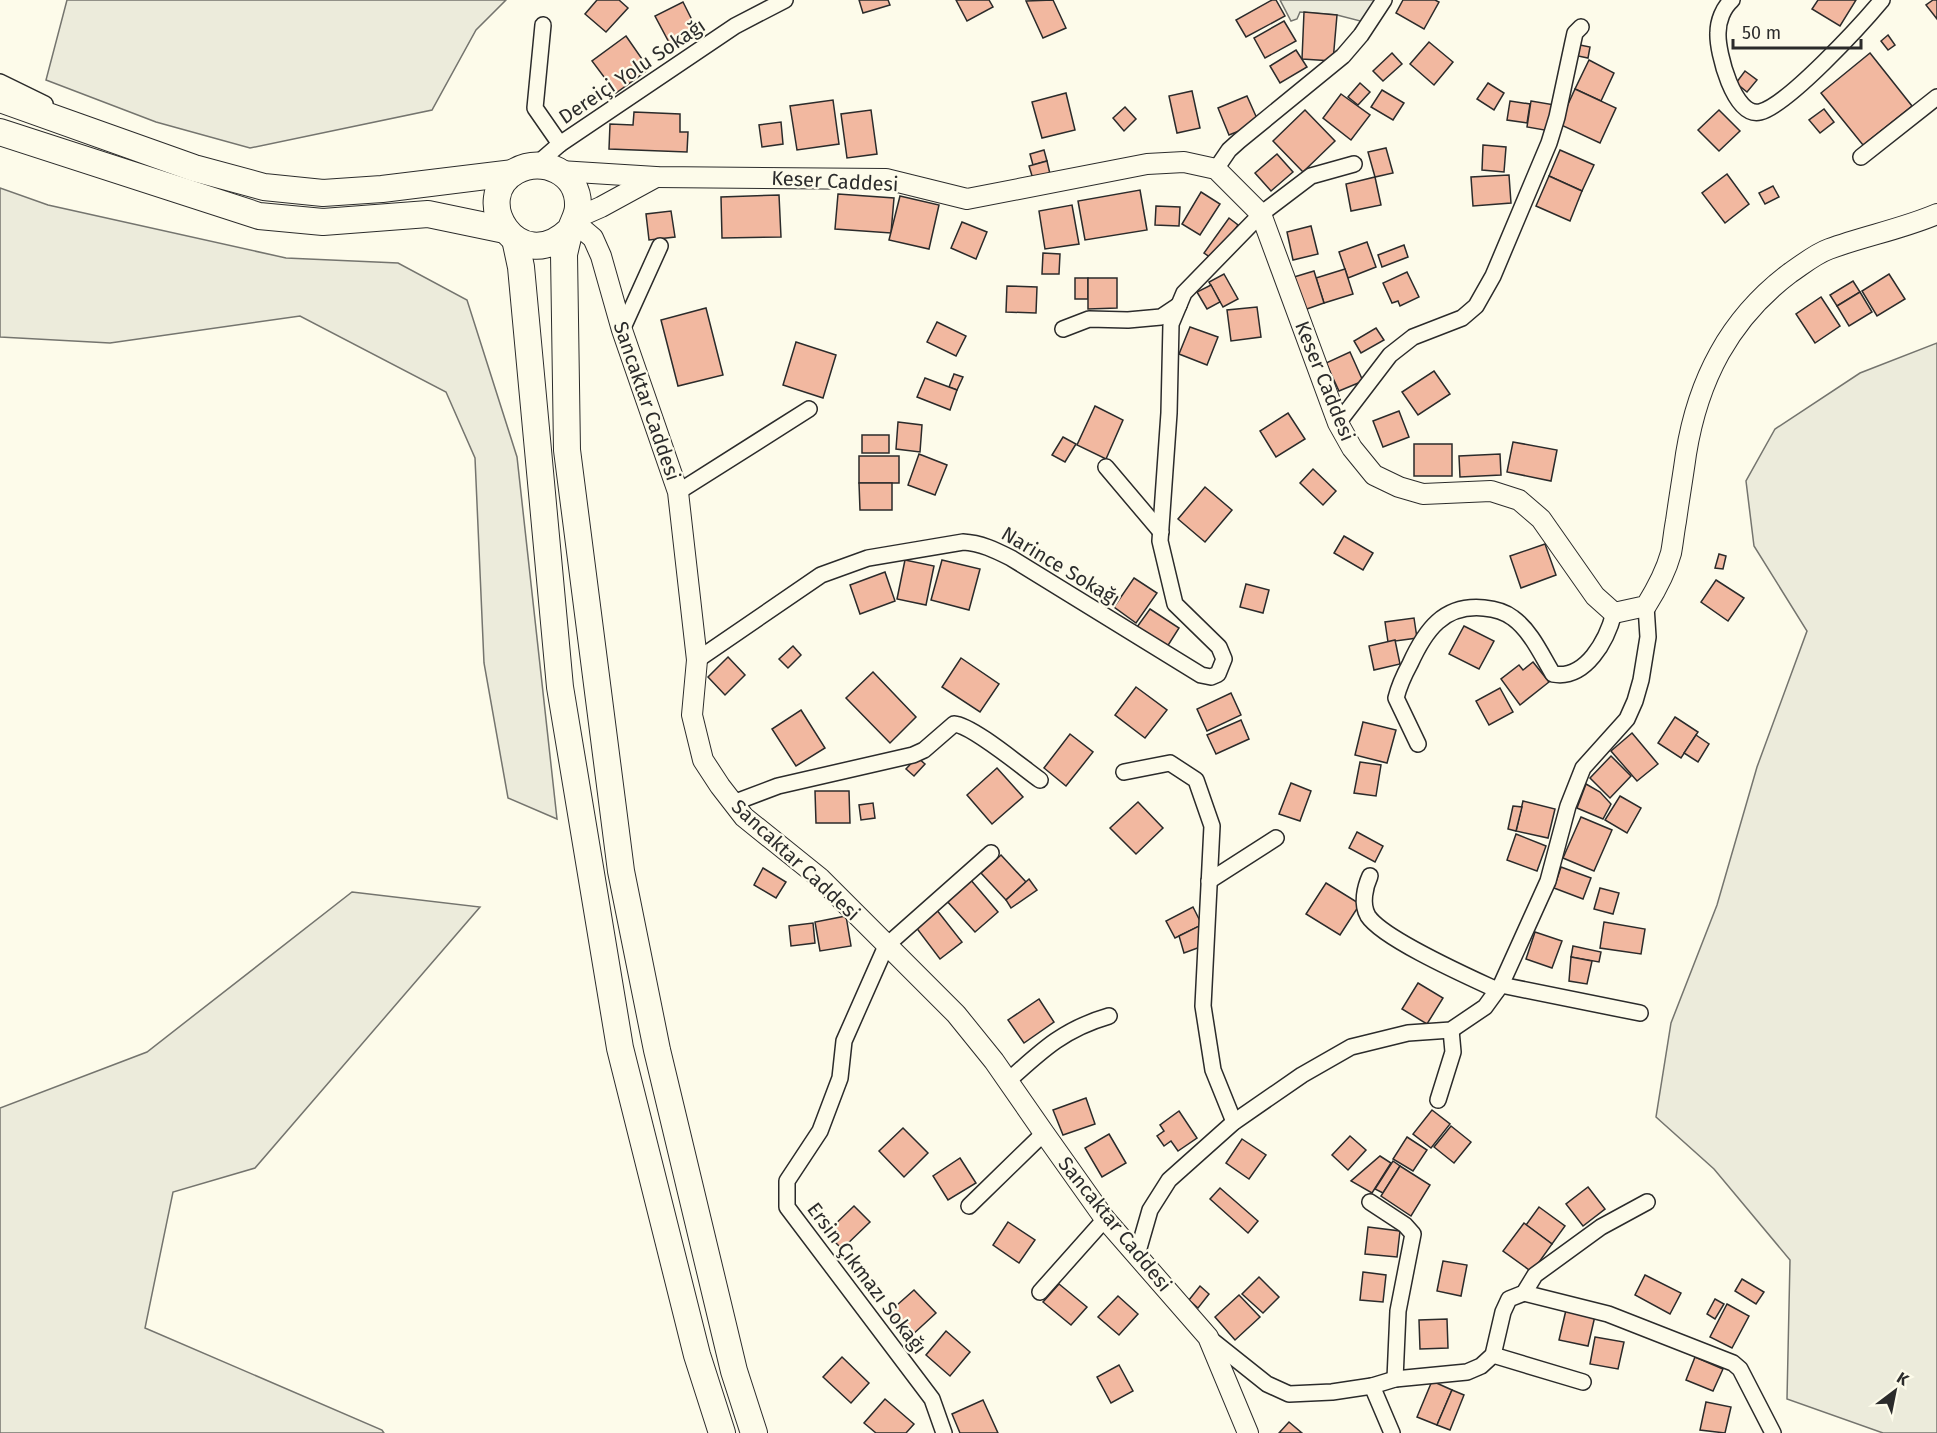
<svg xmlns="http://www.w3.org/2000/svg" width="1937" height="1433" font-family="'Fira Sans',sans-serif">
<rect width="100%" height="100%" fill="#fdfbea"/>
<g fill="#ecebdb" stroke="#74746e" stroke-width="1.5">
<path d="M67 0H506L476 30 432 110 250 148 156 122 46 80Z"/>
<path d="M1280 0H1379L1364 22 1337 15 1300 12 1297 19 1291 21Z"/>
<path d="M0 188 48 205 286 258 398 263 467 300 517 457 557 819 508 798 484 663 475 458 446 392 300 316 110 343 0 337Z"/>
<path d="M1937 343V1433H1883L1787 1399 1790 1260 1714 1169 1656 1117 1671 1023 1717 905 1757 767 1807 631 1754 546 1746 481 1775 429 1860 373Z"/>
<path d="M352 892 480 907 255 1168 173 1192 145 1328 382 1430 384 1433H0V1108L147 1052Z"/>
</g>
<g fill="#f2b8a0" stroke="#2b2b2b" stroke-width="1.5">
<path d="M597 0H619L628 8 606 32 585 14Z"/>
<path d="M859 0H888L890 5 863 13Z"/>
<path d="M956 0H989L993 7 967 21Z"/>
<path d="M1053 0 1066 28 1043 38 1026 1Z"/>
<path d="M1272 0H1276L1285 16 1246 37 1236 20Z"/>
<path d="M1403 0H1435L1439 2 1424 29 1396 13Z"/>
<path d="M1818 0H1856L1840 26 1812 9Z"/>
<path d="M1933 0H1937V19L1926 5Z"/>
<path d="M683 2 699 34 672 48 655 16Z"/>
<path d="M1304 12 1337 15 1333 61 1302 59Z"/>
<path d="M1284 21 1296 41 1265 58 1254 38Z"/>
<path d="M1888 35 1895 45 1888 50 1881 41Z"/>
<path d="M626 36 649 69 616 93 592 61Z"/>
<path d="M1429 42 1453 62 1434 85 1410 64Z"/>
<path d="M1580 45 1590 47 1588 58 1578 56Z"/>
<path d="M1296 50 1307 67 1280 83 1270 66Z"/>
<path d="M1392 53 1402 64 1383 81 1373 71Z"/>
<path d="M1870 53 1912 106 1863 145 1821 93Z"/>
<path d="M1589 60 1614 73 1601 101 1575 89Z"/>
<path d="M1745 71 1757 80 1747 92 1736 83Z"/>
<path d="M1360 83 1370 92 1358 105 1348 97Z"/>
<path d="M1488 83 1504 93 1494 110 1477 99Z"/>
<path d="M1575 89 1616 108 1600 143 1559 124Z"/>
<path d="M1382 90 1404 103 1393 120 1371 107Z"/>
<path d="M1192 91 1200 128 1177 133 1169 96Z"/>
<path d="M1066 93 1075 130 1042 138 1032 102Z"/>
<path d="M1341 94 1370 115 1351 140 1323 118Z"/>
<path d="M1247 96 1259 123 1229 135 1218 108Z"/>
<path d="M833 100 839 144 797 150 790 106Z"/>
<path d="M1510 101 1530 104 1527 123 1507 120Z"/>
<path d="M1531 101 1555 105 1550 131 1527 127Z"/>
<path d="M1125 107 1136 119 1124 131 1113 118Z"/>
<path d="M1824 109 1834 122 1820 133 1809 120Z"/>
<path d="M871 110 877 154 847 158 841 114Z"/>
<path d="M1305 110 1335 141 1303 172 1273 141Z"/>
<path d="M1719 110 1740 131 1719 151 1698 130Z"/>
<path d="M634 112 680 114V132H688L687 152 609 149 610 124 633 125Z"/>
<path d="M781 122 783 144 762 147 759 125Z"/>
<path d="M1483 145 1506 147 1504 172 1482 170Z"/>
<path d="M1386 148 1393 173 1375 177 1368 152Z"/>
<path d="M1044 150 1047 161 1033 165 1030 154Z"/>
<path d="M1560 150 1594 165 1582 191 1549 176Z"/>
<path d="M1277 154 1293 172 1271 191 1255 173Z"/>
<path d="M1047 161 1050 174 1033 179 1029 166Z"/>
<path d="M1727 174 1749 204 1725 223 1702 193Z"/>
<path d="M1509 175 1511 203 1473 206 1471 177Z"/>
<path d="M1549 176 1582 191 1570 221 1536 206Z"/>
<path d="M1375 177 1381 205 1351 211 1346 184Z"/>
<path d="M1773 186 1779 197 1765 204 1759 193Z"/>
<path d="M1140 190 1147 230 1085 240 1078 201Z"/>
<path d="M1201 192 1220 204 1200 235 1182 224Z"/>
<path d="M838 194 894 198 891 233 835 229Z"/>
<path d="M779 195 781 237 722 238 721 197Z"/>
<path d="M900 196 939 205 929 249 889 240Z"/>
<path d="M1072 205 1079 244 1045 249 1039 211Z"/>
<path d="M1156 206 1180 207 1179 226 1155 225Z"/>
<path d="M671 211 675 237 649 240 646 214Z"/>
<path d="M1229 218 1238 225 1214 260 1204 253Z"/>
<path d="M962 222 987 232 976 259 951 248Z"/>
<path d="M1311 226 1318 254 1293 260 1287 232Z"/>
<path d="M1367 242 1376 267 1348 278 1339 252Z"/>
<path d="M1404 245 1408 257 1382 267 1378 255Z"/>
<path d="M1043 253 1060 254 1059 274H1042Z"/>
<path d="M1345 269 1353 294 1324 303 1316 278Z"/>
<path d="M1314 271 1324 303 1304 310 1294 277Z"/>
<path d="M1407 272 1419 297 1400 306 1398 301 1392 303 1383 283Z"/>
<path d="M1224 274 1238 299 1223 307 1209 282Z"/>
<path d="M1889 274 1905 299 1877 316 1862 291Z"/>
<rect x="1075" y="278" width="13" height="21"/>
<path d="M1088 278H1117V308L1088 309Z"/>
<path d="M1853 281 1860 292 1837 306 1830 295Z"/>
<path d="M1211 285 1220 302 1207 309 1197 292Z"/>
<path d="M1007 286 1037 287 1036 313 1006 312Z"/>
<path d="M1860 292 1872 312 1849 326 1837 306Z"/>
<path d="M1821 297 1840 326 1815 343 1796 314Z"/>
<path d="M1257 307 1261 337 1231 341 1227 310Z"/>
<path d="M706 308 723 375 678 386 661 320Z"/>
<path d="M937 322 966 336 956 356 927 342Z"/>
<path d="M1190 327 1218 337 1207 365 1179 354Z"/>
<path d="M1376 328 1384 340 1361 353 1354 341Z"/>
<path d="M796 342 836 355 823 398 783 385Z"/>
<path d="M1350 352 1363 381 1339 391 1326 363Z"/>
<path d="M1434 371 1450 394 1418 415 1402 392Z"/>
<path d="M954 374 963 377 957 390 949 387Z"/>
<path d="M925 378 957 390 950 410 917 397Z"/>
<path d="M1095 406 1123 420 1106 459 1077 445Z"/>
<path d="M1399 411 1409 437 1383 447 1373 421Z"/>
<path d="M1288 413 1305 439 1276 457 1260 431Z"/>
<path d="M898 422 922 425 920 452 896 449Z"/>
<rect x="862" y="435" width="27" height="18"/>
<path d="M1063 437 1076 444 1065 462 1052 455Z"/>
<path d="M1513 442 1557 450 1551 481 1507 472Z"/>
<rect x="1414" y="444" width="38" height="32"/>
<path d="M919 454 947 465 935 495 908 485Z"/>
<path d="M1500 454 1501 475 1460 477 1459 456Z"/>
<rect x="859" y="456" width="40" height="27"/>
<path d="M1313 469 1336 491 1323 505 1300 483Z"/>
<path d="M859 483H892V510H860Z"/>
<path d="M1205 487 1232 510 1205 542 1178 519Z"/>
<path d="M1344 536 1373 553 1363 570 1334 553Z"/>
<path d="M1545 544 1556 575 1521 588 1510 556Z"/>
<path d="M1719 554 1726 556 1723 569 1715 568Z"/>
<path d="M905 560 934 566 926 605 897 599Z"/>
<path d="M942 560 980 569 969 610 931 600Z"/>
<path d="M885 572 895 601 860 614 850 585Z"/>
<path d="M1134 578 1157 593 1136 623 1114 607Z"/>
<path d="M1716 580 1744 598 1728 621 1701 602Z"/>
<path d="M1246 584 1269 590 1263 613 1240 607Z"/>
<path d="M1150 609 1179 628 1167 647 1137 627Z"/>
<path d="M1414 618 1417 638 1388 642 1385 622Z"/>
<path d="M1464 626 1494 641 1479 669 1449 654Z"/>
<path d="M1395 640 1400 664 1374 670 1369 646Z"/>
<path d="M793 646 801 655 788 668 779 659Z"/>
<path d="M728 657 745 675 725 695 708 677Z"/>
<path d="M961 658 999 684 980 712 942 687Z"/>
<path d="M1533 662 1549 682 1520 705 1501 679 1519 665 1523 670Z"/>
<path d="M873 672 916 717 890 743 846 698Z"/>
<path d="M1136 687 1167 710 1145 738 1115 715Z"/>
<path d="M1500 688 1513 712 1489 725 1476 701Z"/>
<path d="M1231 693 1241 715 1207 731 1197 709Z"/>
<path d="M801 710 825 748 796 766 772 729Z"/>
<path d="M1675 717 1698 732 1681 758 1658 743Z"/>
<path d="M1241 720 1249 739 1216 754 1207 735Z"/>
<path d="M1363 722 1396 730 1387 763 1355 755Z"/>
<path d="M1632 733 1658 764 1637 781 1611 751Z"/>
<path d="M1070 734 1093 752 1066 786 1044 768Z"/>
<path d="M1696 735 1709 744 1698 762 1684 753Z"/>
<path d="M1611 756 1631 776 1610 798 1590 778Z"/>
<path d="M917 757 925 764 914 776 906 769Z"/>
<path d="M1360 762 1381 765 1376 796 1354 793Z"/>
<path d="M997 768 1023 797 992 824 967 795Z"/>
<path d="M1291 783 1311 791 1300 821 1279 814Z"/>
<path d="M1586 784 1600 792 1611 804 1603 819 1577 808Z"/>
<path d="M815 791H849L850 823H816Z"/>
<path d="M1620 796 1641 808 1627 833 1605 820Z"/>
<path d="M1523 801 1555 809 1548 838 1516 831Z"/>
<path d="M1138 802 1163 828 1136 854 1110 828Z"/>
<path d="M873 803 875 818 861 820 859 805Z"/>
<path d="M1513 806 1522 807 1516 831 1508 829Z"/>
<path d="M1581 817 1612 830 1594 871 1563 858Z"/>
<path d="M1357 832 1383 846 1375 862 1349 848Z"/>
<path d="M1516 834 1546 846 1537 871 1507 860Z"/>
<path d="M1001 855 1026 882 1006 900 981 873Z"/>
<path d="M1561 867 1591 878 1583 899 1554 888Z"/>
<path d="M763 868 786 882 776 898 754 885Z"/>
<path d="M970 879 998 912 975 932 946 900Z"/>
<path d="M1029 879 1037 890 1011 908 1006 900Z"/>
<path d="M1326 883 1360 904 1340 935 1306 914Z"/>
<path d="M1600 888 1619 893 1613 914 1594 909Z"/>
<path d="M1193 907 1202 925 1175 938 1166 921Z"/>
<path d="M936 909 962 942 940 959 915 926Z"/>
<path d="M846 916 851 946 820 951 815 922Z"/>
<path d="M1604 922 1645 929 1641 954 1600 948Z"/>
<path d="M813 923 815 943 791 946 789 926Z"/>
<path d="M1199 926 1203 946 1184 953 1179 936Z"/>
<path d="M1535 932 1562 941 1552 968 1526 959Z"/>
<path d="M1573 946 1601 952 1599 962 1571 957Z"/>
<path d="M1571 957 1592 961 1587 984 1569 981Z"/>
<path d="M1418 983 1443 998 1427 1024 1402 1009Z"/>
<path d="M1039 999 1054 1022 1024 1043 1008 1020Z"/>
<path d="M1086 1098 1095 1124 1063 1135 1053 1110Z"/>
<path d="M1432 1110 1450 1124 1431 1148 1413 1134Z"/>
<path d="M1179 1111 1197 1138 1178 1151 1171 1141 1164 1146 1157 1136 1164 1131 1160 1125Z"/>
<path d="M1451 1126 1471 1142 1454 1163 1434 1147Z"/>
<path d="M903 1128 928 1153 904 1177 879 1151Z"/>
<path d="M1109 1134 1126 1163 1102 1177 1085 1148Z"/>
<path d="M1350 1136 1366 1150 1348 1170 1332 1155Z"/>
<path d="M1407 1137 1427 1150 1413 1171 1393 1159Z"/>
<path d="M1242 1139 1266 1155 1249 1179 1226 1163Z"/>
<path d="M1380 1156 1391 1163 1372 1193 1351 1181Z"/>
<path d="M960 1158 976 1183 948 1200 933 1176Z"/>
<path d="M1393 1161 1400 1166 1383 1193 1375 1189Z"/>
<path d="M1400 1166 1430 1185 1411 1216 1381 1196Z"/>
<path d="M1588 1187 1605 1209 1583 1226 1566 1204Z"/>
<path d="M1220 1188 1258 1221 1248 1233 1210 1199Z"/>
<path d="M854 1206 870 1222 842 1249 826 1233Z"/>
<path d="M1539 1207 1565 1226 1552 1244 1526 1225Z"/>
<path d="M1008 1222 1035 1240 1019 1263 993 1245Z"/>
<path d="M1524 1223 1552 1244 1532 1272 1503 1251Z"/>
<path d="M1368 1227 1400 1231 1397 1257 1365 1254Z"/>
<path d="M1443 1261 1467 1265 1461 1296 1437 1291Z"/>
<path d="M1363 1272 1386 1275 1383 1302 1360 1300Z"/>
<path d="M1645 1275 1681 1293 1670 1314 1635 1295Z"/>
<path d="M1259 1277 1279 1297 1263 1313 1242 1294Z"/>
<path d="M1742 1279 1764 1292 1756 1304 1735 1291Z"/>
<path d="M1059 1284 1087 1307 1071 1325 1043 1302Z"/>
<path d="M1200 1286 1209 1294 1198 1308 1189 1300Z"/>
<path d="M914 1290 936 1313 910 1337 888 1313Z"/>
<path d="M1239 1295 1260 1317 1235 1340 1215 1317Z"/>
<path d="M1118 1296 1138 1314 1119 1335 1098 1317Z"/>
<path d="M1715 1299 1724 1304 1715 1319 1707 1314Z"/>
<path d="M1727 1304 1749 1316 1732 1348 1710 1337Z"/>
<path d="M1566 1310 1595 1316 1588 1346 1559 1340Z"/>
<path d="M1447 1319 1448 1348 1420 1349 1419 1320Z"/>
<path d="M946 1331 970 1352 950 1376 926 1355Z"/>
<path d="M1595 1337 1624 1342 1618 1369 1590 1364Z"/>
<path d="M842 1357 869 1383 851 1403 823 1377Z"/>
<path d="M1695 1357 1723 1369 1713 1391 1686 1380Z"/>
<path d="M1119 1365 1133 1391 1111 1403 1097 1377Z"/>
<path d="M1432 1381 1452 1390 1437 1425 1417 1417Z"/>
<path d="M1452 1390 1464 1395 1450 1430 1437 1425Z"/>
<path d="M885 1399 914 1424 906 1433H876L864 1423Z"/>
<path d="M983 1400 998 1433H960L952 1414Z"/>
<path d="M1706 1402 1731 1407 1725 1433 1700 1430Z"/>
<path d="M1289 1422 1302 1433H1279Z"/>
</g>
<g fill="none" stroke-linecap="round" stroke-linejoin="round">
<defs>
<g id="minor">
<path d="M1732 0C1723 8 1718 21 1718 33 1717 52 1734 118 1760 112 1788 105 1862 24 1882 0"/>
<path d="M543 25 535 108 560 144"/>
<path d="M0 82 45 104"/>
<path d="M1861 157 1937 97"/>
<path d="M537 164 560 144 735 26 785 0"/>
<path d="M1216 169 1229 150 1239 141 1343 56 1361 35 1384 0"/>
<path d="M1063 329 1089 319 1128 320 1161 317 1179 305"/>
<path d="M622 330 660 246"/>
<path d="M1338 423 1390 355 1413 337 1462 318 1476 306 1493 276 1549 143 1557 117 1573 42 1575 33 1581 27"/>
<path d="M1106 467 1161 532"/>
<path d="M678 492 809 409"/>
<path d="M697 660 821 575 868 558 963 542C981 543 995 550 1011 558L1201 675 1211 677 1218 674 1224 659 1219 647 1175 604 1160 541 1169 413 1171 324 1184 293 1261 214 1311 176 1354 164"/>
<path d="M1418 744 1396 698C1399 686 1404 675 1410 664 1425 631 1443 604 1484 608 1495 609 1504 611 1513 618 1531 631 1542 656 1553 674 1586 680 1607 640 1614 613"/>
<path d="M1124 772 1170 763 1196 780 1212 826 1203 1006 1213 1070 1234 1122"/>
<path d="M733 803 778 786 913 755 924 750 954 724C972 725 1023 768 1040 780"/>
<path d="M1370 876C1365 887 1361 904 1368 916 1383 939 1469 977 1497 990"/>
<path d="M1209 881 1276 838"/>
<path d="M1501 985 1640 1013"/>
<path d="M1008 1081C1042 1050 1064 1029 1109 1016"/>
<path d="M1438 1100 1453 1052 1451 1030"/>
<path d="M1370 1202 1405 1225 1413 1234 1398 1311 1395 1379"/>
<path d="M969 1206 1044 1133"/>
<path d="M1137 1255 1150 1210 1169 1180 1234 1122 1302 1075 1351 1047 1408 1033 1451 1030 1485 1007 1501 985 1548 881 1568 806 1583 768 1627 719 1635 701 1641 680 1648 637 1646 606"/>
<path d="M1040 1292 1105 1219"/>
<path d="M1524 1293 1608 1314 1733 1363 1740 1369 1773 1433"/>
<path d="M1208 1337 1267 1384 1289 1394 1332 1392 1372 1386 1395 1379 1467 1372 1481 1366 1493 1355 1503 1312 1509 1299 1524 1293 1535 1275 1601 1227 1647 1202"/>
<path d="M1493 1355 1583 1382"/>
<path d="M1372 1386 1392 1433"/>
<path d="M944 1433 932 1399 787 1207V1181L820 1131 840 1078 844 1041 886 946 991 853"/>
</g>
<g id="tertiary">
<path d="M560 171 656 177 886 179 967 199 1147 164 1184 162 1216 169 1261 214 1338 423 1352 448 1374 475 1399 487 1423 494 1491 491 1519 500 1541 519 1595 596 1614 613 1646 606C1656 590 1666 571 1671 553 1673 543 1674 531 1676 521 1679 499 1683 476 1686 454 1698 380 1729 319 1790 273 1802 265 1815 254 1829 249 1864 236 1902 229 1937 214"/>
<path d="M576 218 601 207 656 177"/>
<path d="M574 222 593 238 601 256 622 330 678 492 697 660 692 715 703 760 720 786 744 817 820 878 956 1014 994 1061 1044 1133 1105 1219 1208 1337 1248 1433"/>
</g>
<g id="trunk">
<path d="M0 99 194 168 264 187 323 193 382 189 512 173"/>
<path d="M0 132 259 216 323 222 428 214 505 230"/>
<path d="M570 230C518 280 468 197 516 171 543 156 579 173 578 206 578 216 572 223 570 232 567 239 566 247 564 254L567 450 621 871 657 1050 734 1371 754 1433"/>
<path d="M515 239 521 267 560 687 620 1048 697 1355 722 1433"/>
</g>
</defs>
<use href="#minor" stroke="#2b2b2b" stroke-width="18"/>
<use href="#tertiary" stroke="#2b2b2b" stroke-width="22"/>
<use href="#trunk" stroke="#2b2b2b" stroke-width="28"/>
<use href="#minor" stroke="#fdfbea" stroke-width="15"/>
<use href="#tertiary" stroke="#fdfbea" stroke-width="20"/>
<use href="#trunk" stroke="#fdfbea" stroke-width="26"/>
</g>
<g text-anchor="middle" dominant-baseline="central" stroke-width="4.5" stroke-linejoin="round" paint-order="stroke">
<g font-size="20" fill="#2b2b2b" stroke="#fdfbea">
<text transform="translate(632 71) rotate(-34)">Dereiçi Yolu Sokağı</text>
<text transform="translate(835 181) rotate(3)">Keser Caddesi</text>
<text transform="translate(1325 381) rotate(68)">Keser Caddesi</text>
<text transform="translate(647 401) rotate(71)">Sancaktar Caddesi</text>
<text transform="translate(1061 566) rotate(31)">Narince Sokağı</text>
<text transform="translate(796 860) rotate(43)">Sancaktar Caddesi</text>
<text transform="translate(1115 1224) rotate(51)">Sancaktar Caddesi</text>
<text transform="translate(867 1278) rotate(53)">Ersin Çıkmazı Sokağı</text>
</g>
</g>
<g transform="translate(1895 1391) rotate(32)" stroke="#fdfbea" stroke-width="4.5" paint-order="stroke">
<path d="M0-4.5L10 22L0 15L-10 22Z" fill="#2b2b2b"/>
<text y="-9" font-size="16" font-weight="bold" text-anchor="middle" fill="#2b2b2b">K</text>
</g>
<path d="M1733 39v9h128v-9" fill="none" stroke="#2b2b2b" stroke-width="3"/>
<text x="1742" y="39" font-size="18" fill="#2b2b2b" stroke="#fdfbea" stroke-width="4.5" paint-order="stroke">50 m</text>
</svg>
